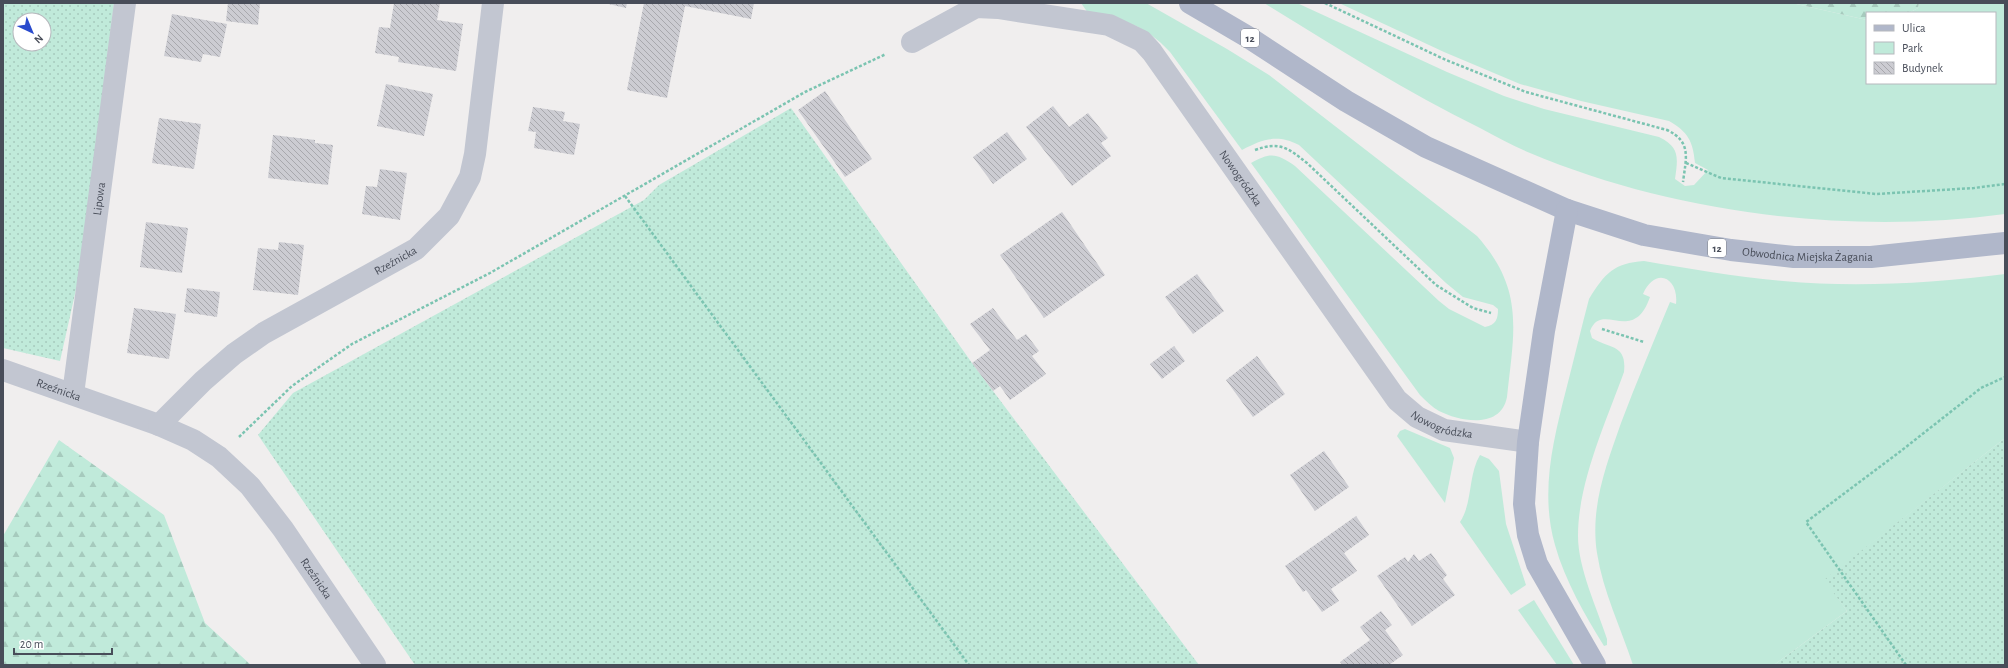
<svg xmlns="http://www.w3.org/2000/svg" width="2008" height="668" font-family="'Alegreya Sans',sans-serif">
<defs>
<pattern id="forest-firs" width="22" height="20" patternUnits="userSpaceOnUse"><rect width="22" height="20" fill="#c0eada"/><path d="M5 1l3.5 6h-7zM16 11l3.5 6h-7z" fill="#a6cabd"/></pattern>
<pattern id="garden-dots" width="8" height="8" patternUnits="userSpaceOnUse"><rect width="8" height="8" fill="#c0eada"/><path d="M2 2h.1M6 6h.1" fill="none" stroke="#a6cabd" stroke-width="1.8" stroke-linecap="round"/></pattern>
<pattern id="building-back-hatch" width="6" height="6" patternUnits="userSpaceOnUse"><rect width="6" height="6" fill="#ccccd2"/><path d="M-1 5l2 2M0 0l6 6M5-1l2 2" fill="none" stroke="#a8a8ad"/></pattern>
</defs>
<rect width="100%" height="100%" fill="#f0eeee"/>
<g fill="#c0eada">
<path d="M1081 3H1146L1227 49 1269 75 1477 236C1525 290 1514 331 1507 397 1501 429 1461 422 1439 411 1432 407 1426 401 1420 395L1251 163C1270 152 1277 153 1295 166L1439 301 1449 309 1485 327C1496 325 1498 319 1498 309L1493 305 1463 297 1446 283 1299 145C1277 134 1263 139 1242 150L1170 52C1145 25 1123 19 1088 13Z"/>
<path d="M1264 3H1297L1447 72 1504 96 1544 109 1659 137C1680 147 1678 158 1675 179L1685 186 1694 185 1708 170 1695 163C1693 141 1688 132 1669 121L1581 101 1520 84 1444 52 1339 3H1792L1867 20V83H1995V13H1909L1918 8 1919 3H2005V214C1850 235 1675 214 1530 153 1513 146 1497 137 1480 128 1405 91 1336 47 1264 3Z"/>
<path d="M1644 261C1691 269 1736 277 1783 281 1857 288 1932 283 2005 274V438L1825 580 1847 611 1774 665H1633C1621 628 1603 592 1597 553 1590 507 1606 466 1621 423 1636 383 1653 343 1670 302L1676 304C1679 277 1655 266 1643 294L1650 297C1633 346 1602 300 1590 331L1592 338C1610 349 1627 344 1624 372 1606 422 1578 482 1578 536 1578 568 1597 608 1607 639V645L1604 646C1585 615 1565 581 1555 545 1540 493 1553 441 1566 390 1574 359 1581 329 1589 299 1605 273 1614 263 1644 261Z"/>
<path d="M1405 429 1450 448 1454 458 1445 503 1397 436 1400 431Z"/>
<path d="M1480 455 1489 459 1499 471 1506 524 1526 585 1511 595 1460 522C1473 502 1468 475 1480 455Z"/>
<path d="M1534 600 1574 665H1557L1518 610Z"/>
</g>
<g fill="url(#forest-firs)">
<path d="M1792 3H1919L1918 8 1909 13H1867V20Z"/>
<path d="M59 440 164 515 205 623 251 665H3V536Z"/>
</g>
<g fill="url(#garden-dots)" fill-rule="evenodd">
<path d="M3 3H114L81 267 60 361 3 348ZM20 20H44V44H20Z"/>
<path d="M791 108 972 363 1199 665H415L258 435 293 393 644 200 659 185Z"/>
<path d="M2005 438V665H1774L1847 611 1824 580Z"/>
</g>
<g fill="url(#building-back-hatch)">
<path d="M228 3H260L258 25 226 21Z"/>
<path d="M394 3H440L437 20 463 24 456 71 398 62 399 57 375 53 379 27 390 28Z"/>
<path d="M604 3H627L626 8Z"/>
<path d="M644 3H754L751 19 685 6 667 98 627 90Z"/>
<path d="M172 14 227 24 220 57 203 54 201 62 164 56Z"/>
<path d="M386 84 433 94 424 136 377 126Z"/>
<path d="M825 91 872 159 845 177 798 110Z"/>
<path d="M1053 106 1069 127 1088 113 1108 138 1101 143 1111 156 1072 186 1026 127Z"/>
<path d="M533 107 565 112 563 121 580 124 574 155 534 148 536 132 528 131Z"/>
<path d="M159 118 201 124 194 169 152 163Z"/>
<path d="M1007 132 1027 159 993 184 973 157Z"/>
<path d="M273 135 315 140V143L333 145 328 185 268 178Z"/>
<path d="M380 169 407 173 400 220 362 214 366 186 377 187Z"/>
<path d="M1062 212 1105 275 1044 318 1000 255Z"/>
<path d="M146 222 188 228 182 273 140 267Z"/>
<path d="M279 242 304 245 298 295 253 290 258 248 278 250Z"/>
<path d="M1197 274 1224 311 1193 334 1165 297Z"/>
<path d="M187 288 220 292 217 317 184 312Z"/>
<path d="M134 308 176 314 169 359 127 353Z"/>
<path d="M993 308 1017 340 1026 334 1039 351 1032 356 1046 374 1010 400 1000 386 993 391 972 363 990 350 970 324Z"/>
<path d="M1174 346 1185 361 1162 379 1150 364Z"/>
<path d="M1257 356 1285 394 1253 417 1226 380Z"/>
<path d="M1324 451 1349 487 1315 511 1290 475Z"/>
<path d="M1356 516 1369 535 1344 553 1357 571 1331 589 1339 601 1322 612 1306 590 1303 592 1285 566Z"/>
<path d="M1431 553 1447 575 1443 579 1455 595 1412 626 1377 576 1405 557 1408 562 1414 554 1419 561Z"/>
<path d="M1381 611 1392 625 1385 630 1403 655 1389 665H1343L1340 662 1370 640 1360 627Z"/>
</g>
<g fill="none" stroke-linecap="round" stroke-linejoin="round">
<g stroke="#7bc4b1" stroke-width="2.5" stroke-dasharray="3 2" stroke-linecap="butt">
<path d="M1325 3 1446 60 1526 92 1667 130C1692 142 1686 158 1683 182"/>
<path d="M1255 150C1280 141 1288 148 1307 163L1436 285 1473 308 1491 313"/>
<path d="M1686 163 1721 178 1876 194 1974 188 2005 184"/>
<path d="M625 196 969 665"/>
<path d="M1602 329 1644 342"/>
<path d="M239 437 292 386 352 344 490 273 805 92 886 54"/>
<path d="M1906 665 1806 522 1897 454 1981 388 2005 377"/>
</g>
<g stroke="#c2c6d1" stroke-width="22">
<path id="s1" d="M912 42 976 7 998 8 1109 25 1142 41 1152 52 1397 400 1417 417 1444 430 1528 442"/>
<path id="s2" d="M3 370 159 425 193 440 219 457 250 486 283 529 375 665"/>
<path id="s3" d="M73 394 125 3"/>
<path id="s4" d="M159 425 203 381 234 354 264 333 416 249 449 216 470 177 475 154 493 3"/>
</g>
<g stroke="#b0b7ca" stroke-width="22">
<path id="s5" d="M1190 3 1248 37 1346 101 1426 147 1567 210 1644 235 1731 250 1794 257H1871L2005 243"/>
<path d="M1567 210 1544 331 1528 442 1524 504 1528 535 1537 564 1595 665"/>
</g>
</g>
<g text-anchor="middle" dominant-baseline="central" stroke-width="4" stroke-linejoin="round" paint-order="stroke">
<g fill="#fff" stroke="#7f828b" stroke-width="1">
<rect x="1241" y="29" width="18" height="18" rx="3"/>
<rect x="1708" y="239" width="18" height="18" rx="3"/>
</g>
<g font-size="11" font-weight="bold" fill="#484d59">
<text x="1250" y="38">12</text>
<text x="1717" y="248">12</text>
</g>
<g font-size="12" fill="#484d59" stroke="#fff">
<text stroke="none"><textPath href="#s1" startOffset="413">Nowogródzka</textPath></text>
<text stroke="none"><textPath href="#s3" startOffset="197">Lipowa</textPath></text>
<text stroke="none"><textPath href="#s5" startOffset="677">Obwodnica Miejska Żagania</textPath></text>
<text stroke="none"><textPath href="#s4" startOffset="290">Rzeźnicka</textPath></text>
<text stroke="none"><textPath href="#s2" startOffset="59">Rzeźnicka</textPath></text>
<text stroke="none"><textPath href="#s1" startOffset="737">Nowogródzka</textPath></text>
<text stroke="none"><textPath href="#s2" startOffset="390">Rzeźnicka</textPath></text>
</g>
</g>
<rect width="2008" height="668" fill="none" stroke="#484d59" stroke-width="8"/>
<rect x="1866" y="12" width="130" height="72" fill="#ffffff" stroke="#b6b8bd"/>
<rect x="1874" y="25" width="20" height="6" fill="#b0b7ca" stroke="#b6b8bd"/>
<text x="1902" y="32" font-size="12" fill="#484d59">Ulica</text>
<rect x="1874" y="42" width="20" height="12" fill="#c0eada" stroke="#b6b8bd"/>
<text x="1902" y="52" font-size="12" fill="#484d59">Park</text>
<rect x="1874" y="62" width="20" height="12" fill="url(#building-back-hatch)" stroke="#b6b8bd"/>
<text x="1902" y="72" font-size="12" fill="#484d59">Budynek</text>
<g transform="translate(32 32) rotate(136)"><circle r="19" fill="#ffffff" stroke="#b6b8bd"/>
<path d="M0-3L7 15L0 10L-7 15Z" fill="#2a4bcd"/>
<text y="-6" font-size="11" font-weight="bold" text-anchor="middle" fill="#484d59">N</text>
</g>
<path d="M14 648v6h98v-6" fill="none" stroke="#484d59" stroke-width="2"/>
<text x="20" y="648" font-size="12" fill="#484d59" stroke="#ffffff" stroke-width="3" paint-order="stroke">20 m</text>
</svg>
